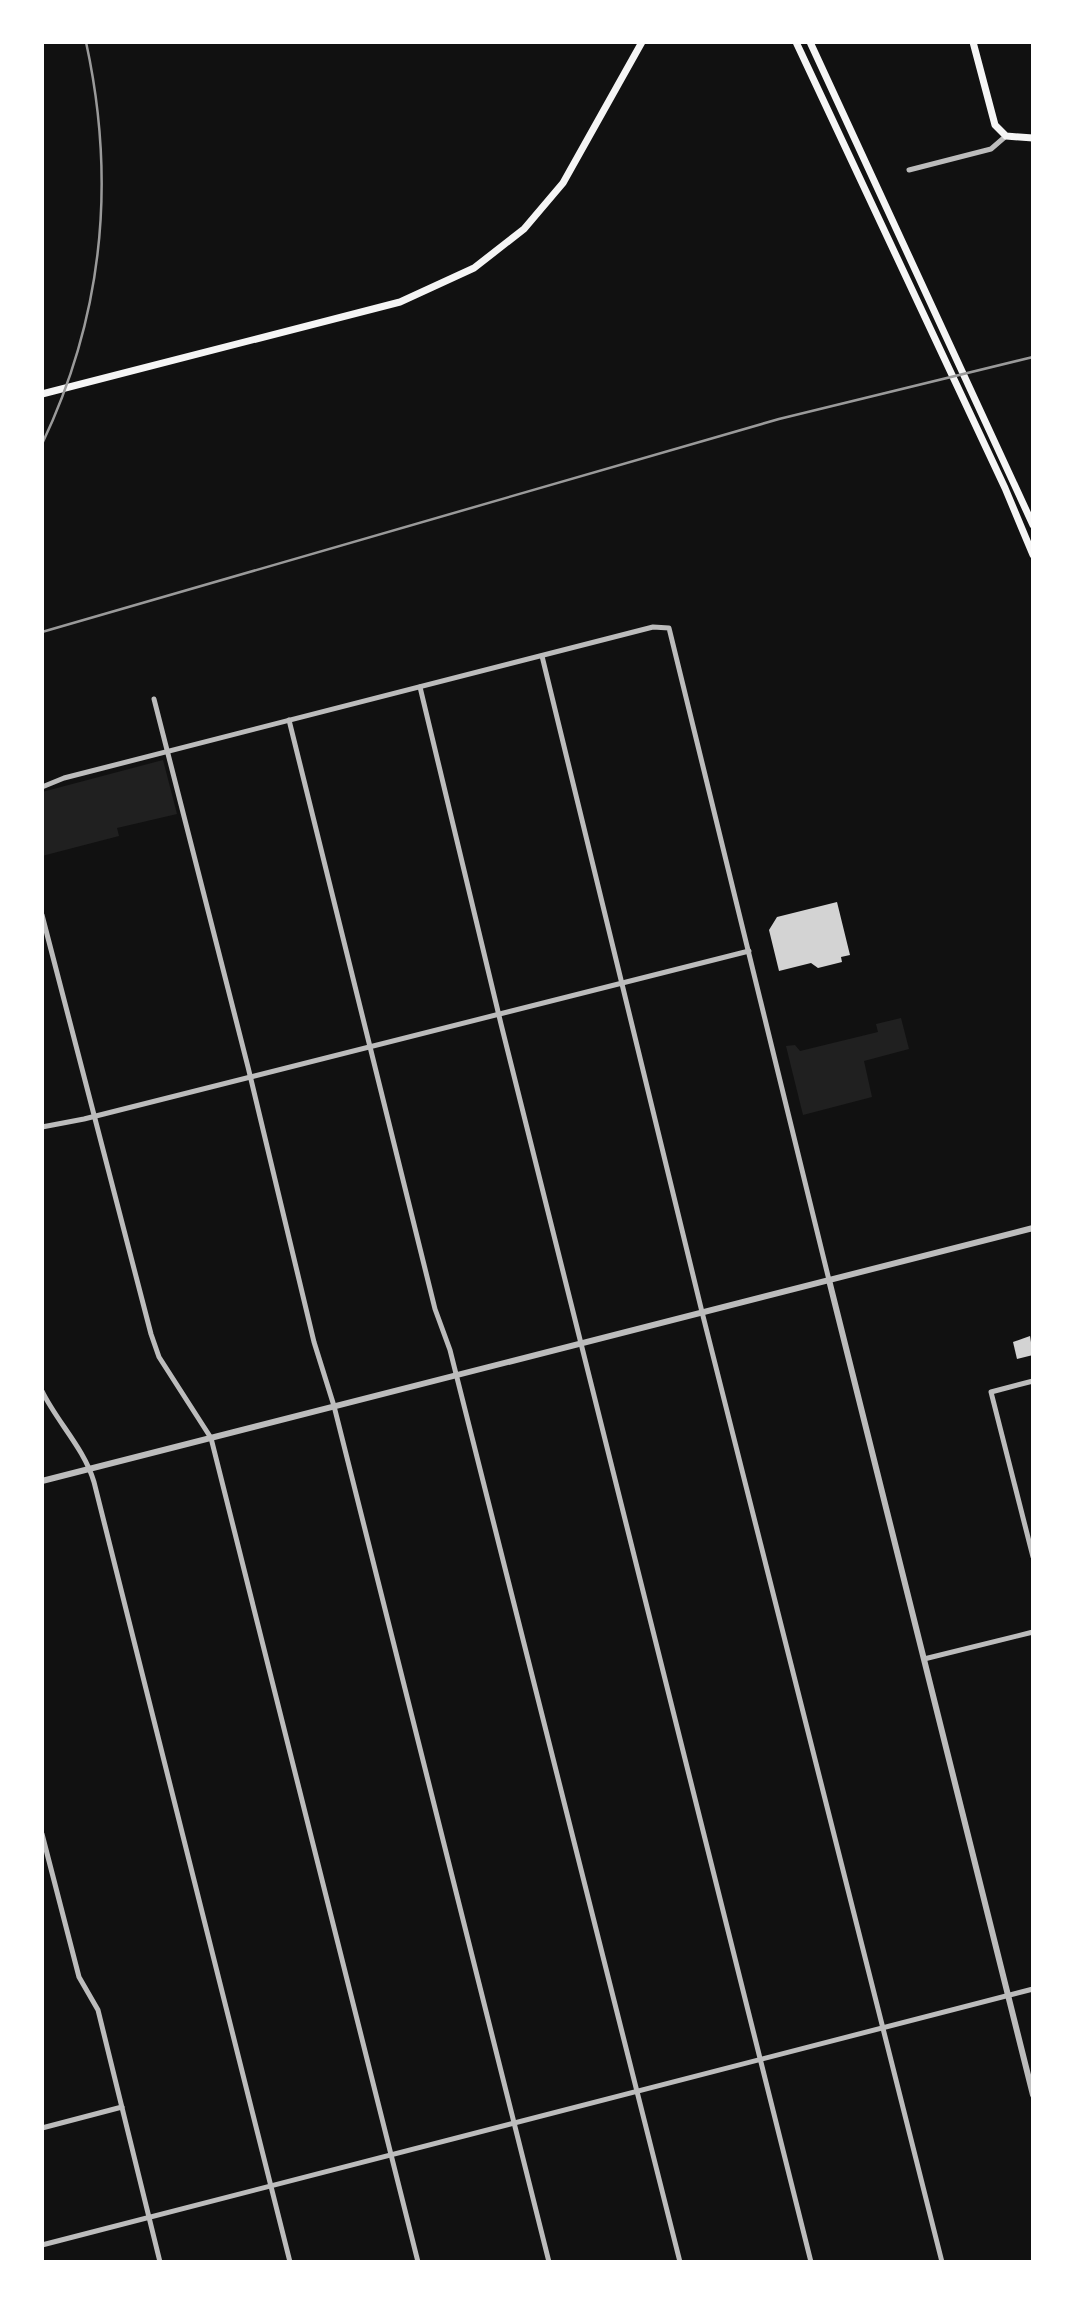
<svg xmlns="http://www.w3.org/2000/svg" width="1075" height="2304" font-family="Overpass,sans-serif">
<rect width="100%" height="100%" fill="#111"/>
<g fill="#202020">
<path d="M163 760 177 814 117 828 119 836 42 856V792Z"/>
<path d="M901 1018 909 1049 864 1061 872 1097 803 1115 786 1046 795 1045 800 1051 878 1032 876 1024Z"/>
</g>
<g fill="#d3d3d3">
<path d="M837 902 850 955 841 957 842 962 818 968 811 963 779 971 769 930 777 917Z"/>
<path d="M1030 1336 1033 1355 1017 1359 1013 1342Z"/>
</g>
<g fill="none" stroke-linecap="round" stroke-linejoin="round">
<g stroke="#bcbcbc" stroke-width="5">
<path d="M909 170 991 149 1006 136"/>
<path d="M542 656 702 1312 942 2262"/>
<path d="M420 687 501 1024 811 2262"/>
<path d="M154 699 248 1067 314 1342 334 1406 549 2262"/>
<path d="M289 720 435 1309 450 1350 680 2262"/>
<path d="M42 787 64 778 653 627 669 628 829 1280"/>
<path d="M42 915 151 1334 159 1357 211 1438 418 2262"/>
<path d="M42 1127 84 1119 749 951"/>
<path d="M1033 1381 991 1392 1033 1557"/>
<path d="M42 1391C57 1422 84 1448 94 1482L290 2262"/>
<path d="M924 1659 1033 1632"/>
<path d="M42 1834 79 1977 98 2010 160 2262"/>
<path d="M42 2128 122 2107"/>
<path d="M42 2245 1033 1989"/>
</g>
<g stroke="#bcbcbc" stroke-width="6">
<path d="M829 1280 1033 2095"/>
<path d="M42 1481 1033 1228"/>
</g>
<g stroke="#f5f5f5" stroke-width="7">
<path d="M796 42 1005 488 1033 555"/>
<path d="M810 42 1033 525"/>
<path d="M973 42 995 125 1006 136 1033 138"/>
<path d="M42 394 400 302 474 268 524 229 563 183 642 42"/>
</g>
<g stroke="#9a9a9a" stroke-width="2.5">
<path d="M42 444C103 316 116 180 86 42"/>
<path d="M42 632 779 419 1033 357"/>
</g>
</g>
<rect width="1075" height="2304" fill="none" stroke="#ffffff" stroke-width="88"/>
</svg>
